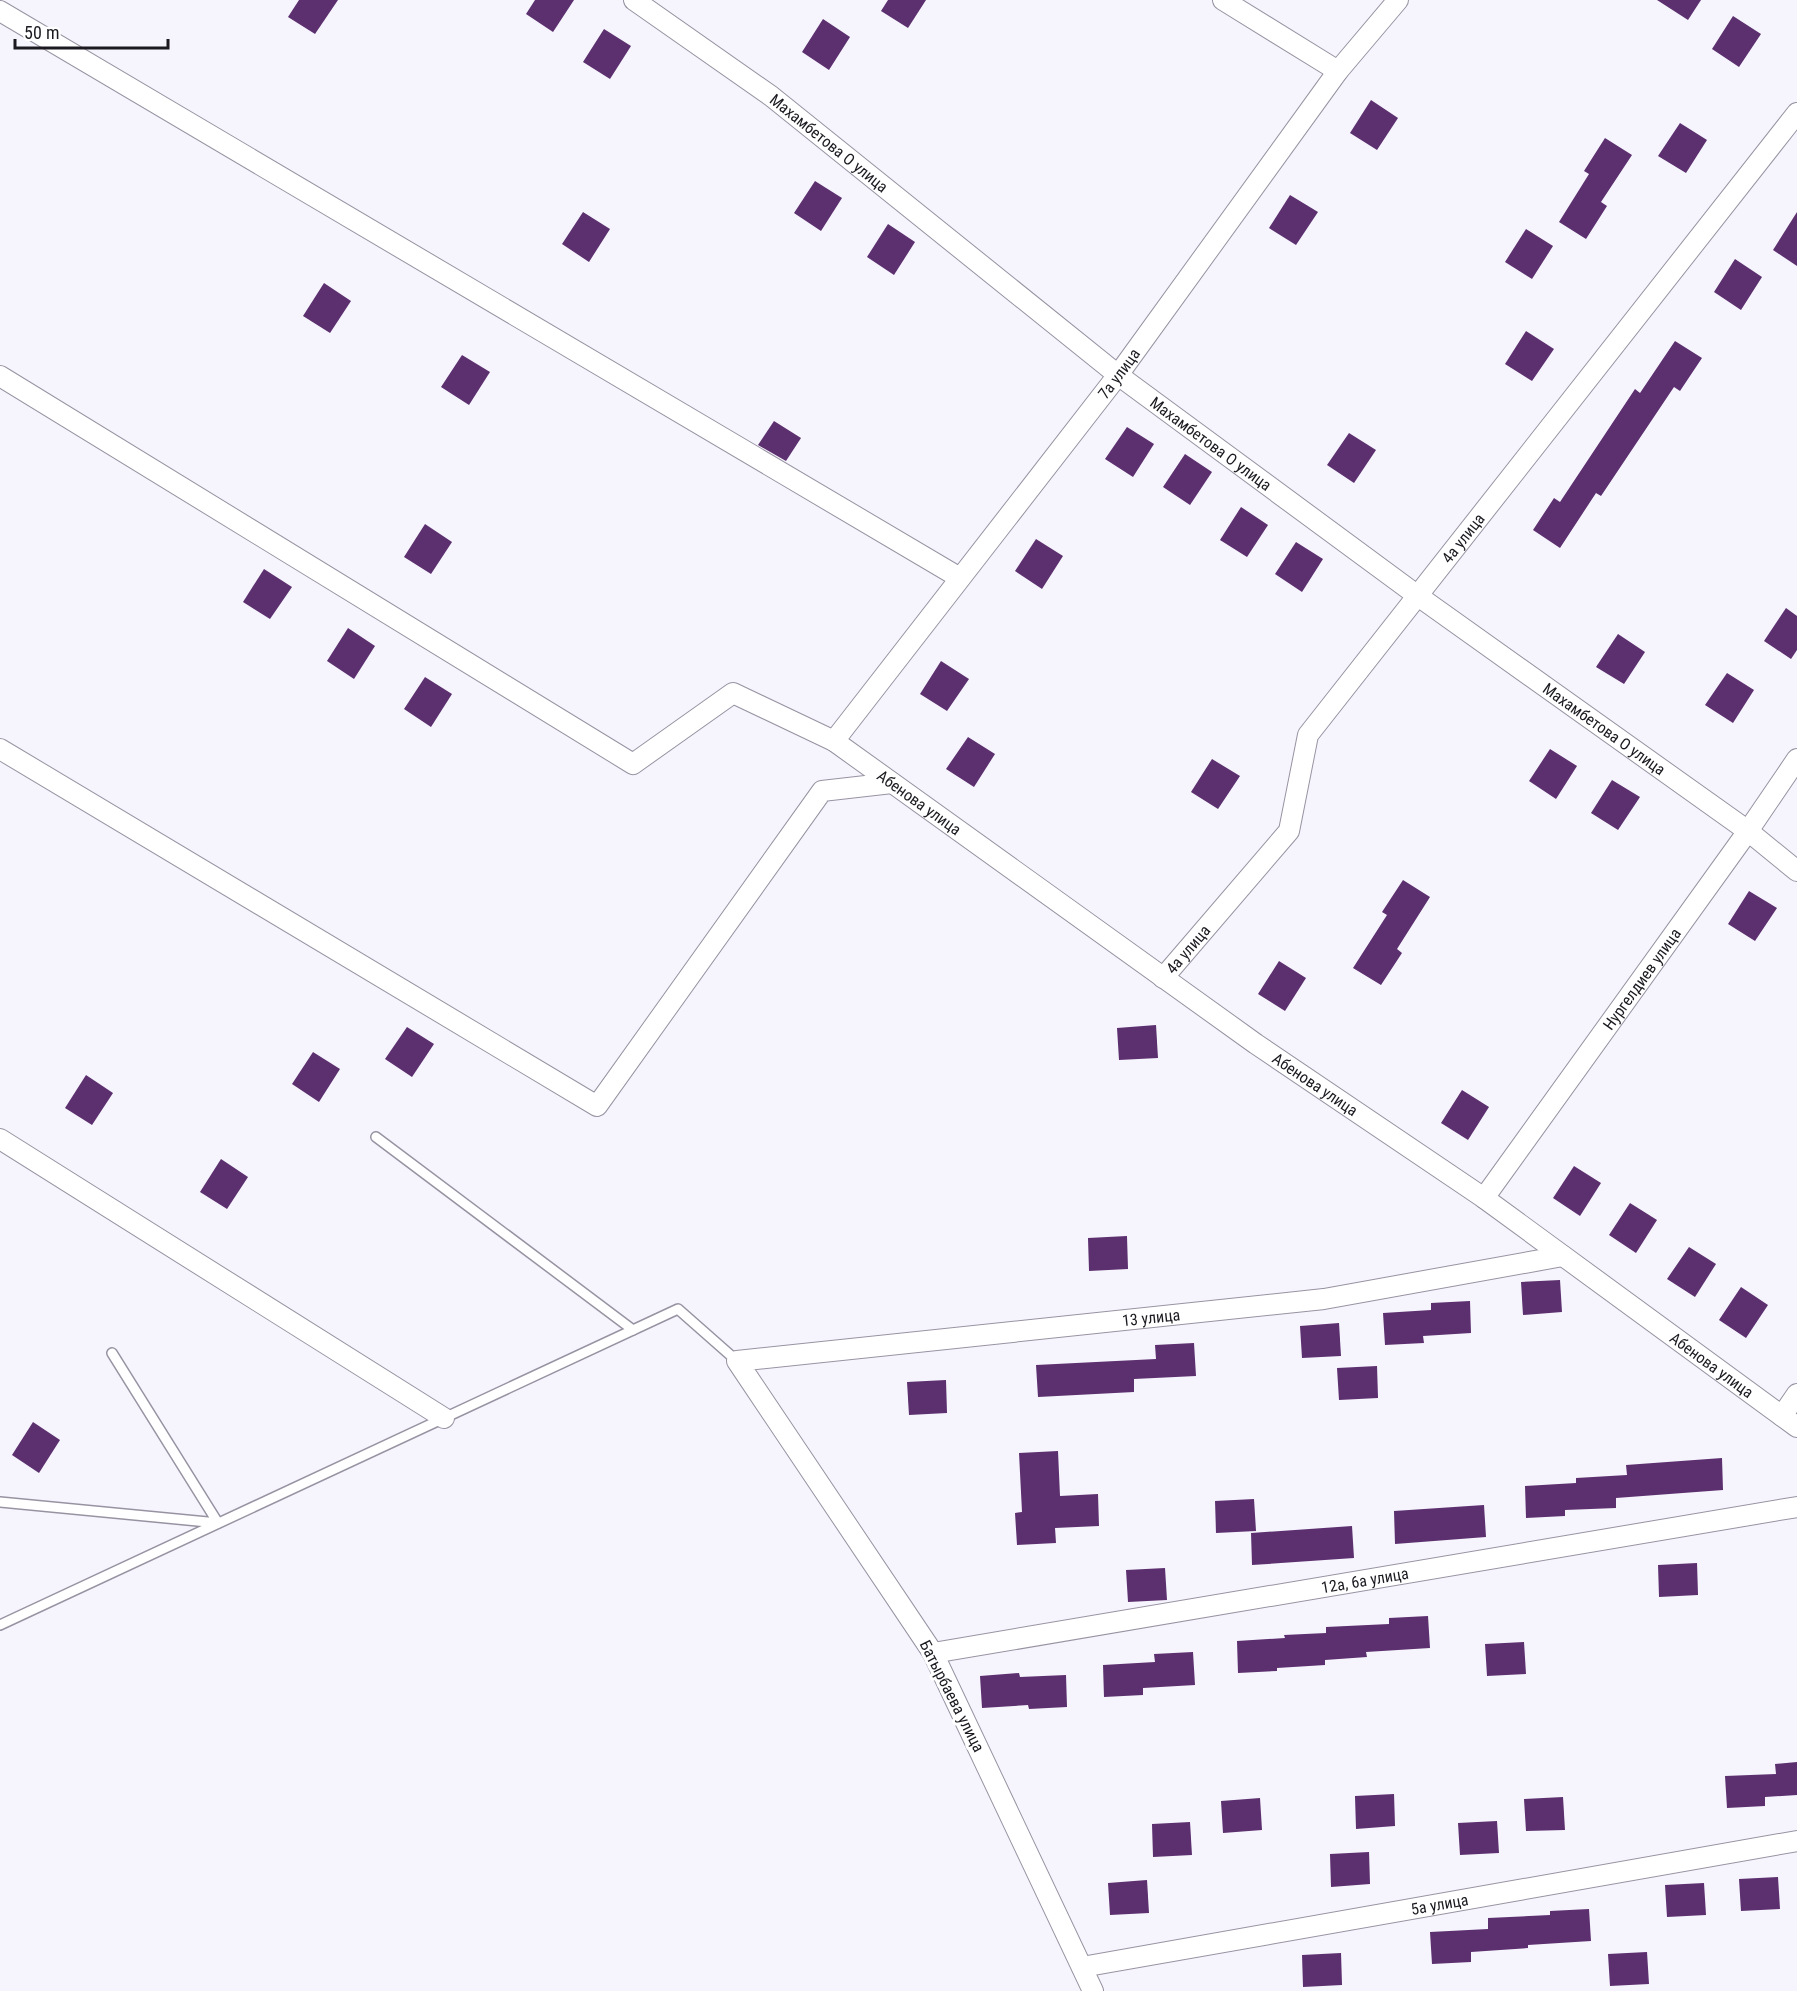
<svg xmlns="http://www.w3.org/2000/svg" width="1797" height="1991" font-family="'Roboto Condensed',sans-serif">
<rect width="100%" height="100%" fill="#f6f4fd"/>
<g fill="#5c306f">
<path d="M299 0H338L315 34 288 17Z"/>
<path d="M535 0H574L553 32 526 14Z"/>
<path d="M888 0H926L908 28 881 11Z"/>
<path d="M1657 0H1701L1688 20Z"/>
<path d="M1733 16 1761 34 1739 67 1712 49Z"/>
<path d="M823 19 850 37 829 70 802 52Z"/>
<path d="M604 29 631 46 610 79 583 62Z"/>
<path d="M1371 100 1398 118 1377 150 1350 133Z"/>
<path d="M1680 123 1707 140 1686 173 1658 156Z"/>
<path d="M1605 138 1632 155 1601 202 1607 206 1586 239 1559 222 1589 174 1584 171Z"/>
<path d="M815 181 842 198 821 231 794 213Z"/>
<path d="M1290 195 1318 212 1296 245 1269 228Z"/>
<path d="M583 212 610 229 589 262 562 244Z"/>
<path d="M1797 212V266L1773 250Z"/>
<path d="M888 224 915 242 894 275 867 257Z"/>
<path d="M1526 229 1553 246 1532 279 1505 262Z"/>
<path d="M1735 259 1762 277 1741 310 1714 292Z"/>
<path d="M324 283 351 301 330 333 303 316Z"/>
<path d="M1526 331 1554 349 1532 381 1505 364Z"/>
<path d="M1675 341 1702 358 1680 391 1674 387 1601 496 1596 493 1560 548 1533 530 1554 498 1560 502 1635 389 1640 393Z"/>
<path d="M462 355 490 372 469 405 441 387Z"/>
<path d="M774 421 801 438 786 461 758 445Z"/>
<path d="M1127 427 1154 444 1133 477 1105 459Z"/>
<path d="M1349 433 1376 450 1354 483 1327 465Z"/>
<path d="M1185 454 1212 472 1190 505 1163 487Z"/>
<path d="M1241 507 1268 525 1247 557 1220 540Z"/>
<path d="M425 524 452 542 431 574 404 557Z"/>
<path d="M1036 539 1063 556 1042 589 1015 571Z"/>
<path d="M1296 542 1323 559 1302 592 1275 574Z"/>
<path d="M264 569 292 587 270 619 243 602Z"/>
<path d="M1786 608 1797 616V650L1791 659 1764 641Z"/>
<path d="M348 628 375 646 354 679 327 661Z"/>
<path d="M1618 634 1645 652 1624 684 1596 667Z"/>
<path d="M941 661 969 679 947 711 920 694Z"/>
<path d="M1727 673 1754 690 1733 723 1705 705Z"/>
<path d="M425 677 452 694 431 727 404 709Z"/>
<path d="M968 737 995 754 974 787 946 769Z"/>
<path d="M1550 749 1577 766 1556 799 1529 781Z"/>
<path d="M1212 759 1240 776 1218 809 1191 792Z"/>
<path d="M1612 780 1640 797 1618 830 1591 813Z"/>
<path d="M1403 880 1430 897 1397 949 1402 953 1381 985 1353 968 1387 915 1382 912Z"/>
<path d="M1749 891 1777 908 1755 941 1728 924Z"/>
<path d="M1279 961 1306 978 1285 1011 1258 994Z"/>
<path d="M1156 1025 1158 1058 1119 1060 1117 1028Z"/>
<path d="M407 1027 434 1044 412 1077 385 1059Z"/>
<path d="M313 1052 340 1069 319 1102 292 1084Z"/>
<path d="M86 1075 113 1093 92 1125 65 1108Z"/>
<path d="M1462 1090 1489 1107 1468 1140 1441 1123Z"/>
<path d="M221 1159 248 1177 227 1209 200 1192Z"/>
<path d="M1574 1166 1601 1183 1580 1216 1553 1198Z"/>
<path d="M1630 1203 1657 1220 1636 1253 1609 1235Z"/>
<path d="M1127 1236 1128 1269 1089 1271 1088 1238Z"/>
<path d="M1689 1247 1716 1264 1695 1297 1667 1279Z"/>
<path d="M1560 1280 1562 1312 1523 1315 1521 1282Z"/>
<path d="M1741 1287 1768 1305 1746 1338 1719 1320Z"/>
<path d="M1470 1301 1471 1333 1423 1336 1424 1343 1385 1345 1383 1313 1431 1310V1303Z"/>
<path d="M1339 1323 1341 1356 1302 1358 1300 1326Z"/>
<path d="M1194 1343 1196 1376 1134 1379V1392L1038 1397 1036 1365 1156 1359 1155 1345Z"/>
<path d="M1377 1366 1378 1398 1339 1400 1337 1368Z"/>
<path d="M946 1380 947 1413 909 1415 907 1382Z"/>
<path d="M33 1422 60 1440 39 1473 12 1455Z"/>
<path d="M1058 1451 1060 1496 1098 1494 1099 1526 1055 1528 1056 1543 1017 1545 1015 1513 1022 1512 1019 1453Z"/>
<path d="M1722 1458 1723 1490 1616 1498V1508L1565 1510V1516L1526 1518 1525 1486 1576 1483V1478L1627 1475 1626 1465Z"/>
<path d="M1254 1499 1256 1531 1216 1533 1215 1501Z"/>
<path d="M1484 1505 1486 1537 1395 1544 1394 1511Z"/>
<path d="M1352 1526 1354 1558 1252 1565 1251 1533Z"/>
<path d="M1697 1563 1698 1595 1659 1597 1658 1565Z"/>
<path d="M1165 1568 1167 1600 1128 1602 1126 1570Z"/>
<path d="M1428 1616 1430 1648 1366 1652 1367 1657 1325 1660V1665L1277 1668V1671L1238 1673 1237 1641 1285 1638 1284 1635 1326 1633V1627L1389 1624V1618Z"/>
<path d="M1524 1642 1526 1674 1487 1676 1485 1644Z"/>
<path d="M1193 1652 1195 1685 1143 1688V1695L1104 1697 1103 1665 1155 1662 1154 1654Z"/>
<path d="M1019 1673 1020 1677 1066 1675 1067 1707 1029 1709 1028 1705 982 1708 980 1676Z"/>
<path d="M1797 1762V1795L1765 1797V1806L1727 1808 1725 1776 1776 1774 1775 1764Z"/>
<path d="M1394 1794 1395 1826 1356 1829 1355 1796Z"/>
<path d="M1563 1797 1565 1830 1526 1831 1524 1799Z"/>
<path d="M1260 1798 1262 1830 1223 1833 1221 1801Z"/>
<path d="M1497 1821 1499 1853 1460 1855 1458 1823Z"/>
<path d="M1190 1822 1192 1855 1153 1857 1152 1824Z"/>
<path d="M1369 1852 1370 1884 1331 1887 1330 1854Z"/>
<path d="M1778 1877 1780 1909 1741 1911 1739 1879Z"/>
<path d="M1147 1880 1149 1913 1110 1915 1108 1883Z"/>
<path d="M1704 1883 1706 1915 1667 1917 1665 1885Z"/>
<path d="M1589 1909 1591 1941 1528 1945V1948L1471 1952V1962L1432 1964 1430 1932 1488 1929V1918L1550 1915V1911Z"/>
<path d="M1647 1952 1649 1984 1610 1986 1608 1954Z"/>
<path d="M1341 1953 1342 1985 1303 1987 1302 1955Z"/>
</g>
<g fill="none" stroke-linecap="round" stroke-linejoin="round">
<defs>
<g id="lane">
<path d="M376 1137 633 1330"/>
<path d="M0 1502 218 1523 112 1353"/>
<path d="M0 1625 678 1309 737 1361"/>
</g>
<g id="street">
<path id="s1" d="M634 0 771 96 1118 375 1418 596 1748 831 1797 871"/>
<path d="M1223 0 1338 71"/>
<path d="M0 11 960 578"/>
<path id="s2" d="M0 376 633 764 733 693 834 741 1256 1044 1484 1198 1797 1427"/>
<path id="s3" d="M834 741 1118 375 1338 71 1398 0"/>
<path d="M0 749 597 1106 822 791 892 783"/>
<path id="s4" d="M1163 978 1289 831 1308 735 1797 113"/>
<path d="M0 1139 444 1418"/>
<path id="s5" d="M1484 1198 1748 831 1797 759"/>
<path d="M1782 1416 1797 1394"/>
<path id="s6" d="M933 1653 1797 1507"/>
<path id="s7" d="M1082 1967 1797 1841"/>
<path id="s8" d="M1093 1991 933 1653 737 1361 1324 1299 1563 1256"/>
</g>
</defs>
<use href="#lane" stroke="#9893a2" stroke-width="12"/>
<use href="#street" stroke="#9893a2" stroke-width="22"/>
<use href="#lane" stroke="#fff" stroke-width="9"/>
<use href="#street" stroke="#fff" stroke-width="20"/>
</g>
<g text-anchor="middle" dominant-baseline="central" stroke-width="6" stroke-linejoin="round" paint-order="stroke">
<g font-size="16" fill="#1c1a20" stroke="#fff">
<text stroke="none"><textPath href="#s1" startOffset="242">Махамбетова О улица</textPath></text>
<text stroke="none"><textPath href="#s3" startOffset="465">7а улица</textPath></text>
<text stroke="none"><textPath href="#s1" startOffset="728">Махамбетова О улица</textPath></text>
<text stroke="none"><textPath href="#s4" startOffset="542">4а улица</textPath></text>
<text stroke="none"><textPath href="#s1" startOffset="1214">Махамбетова О улица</textPath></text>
<text stroke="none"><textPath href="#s2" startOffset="1082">Абенова улица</textPath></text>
<text stroke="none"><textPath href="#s4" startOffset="38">4а улица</textPath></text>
<text stroke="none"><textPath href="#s5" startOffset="270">Нургелдиев улица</textPath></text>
<text stroke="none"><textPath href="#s2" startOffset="1568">Абенова улица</textPath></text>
<text stroke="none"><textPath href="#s8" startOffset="1142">13 улица</textPath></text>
<text stroke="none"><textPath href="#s2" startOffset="2054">Абенова улица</textPath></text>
<text stroke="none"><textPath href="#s6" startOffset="438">12а, 6а улица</textPath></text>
<text transform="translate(952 1696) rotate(63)">Батырбаева улица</text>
<text stroke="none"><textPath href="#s7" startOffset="363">5а улица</textPath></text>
</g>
</g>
<path d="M15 39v9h153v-9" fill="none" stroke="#1c1a20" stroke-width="3"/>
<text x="24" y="39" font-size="18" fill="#1c1a20" stroke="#ffffff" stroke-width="4.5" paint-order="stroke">50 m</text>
</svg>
